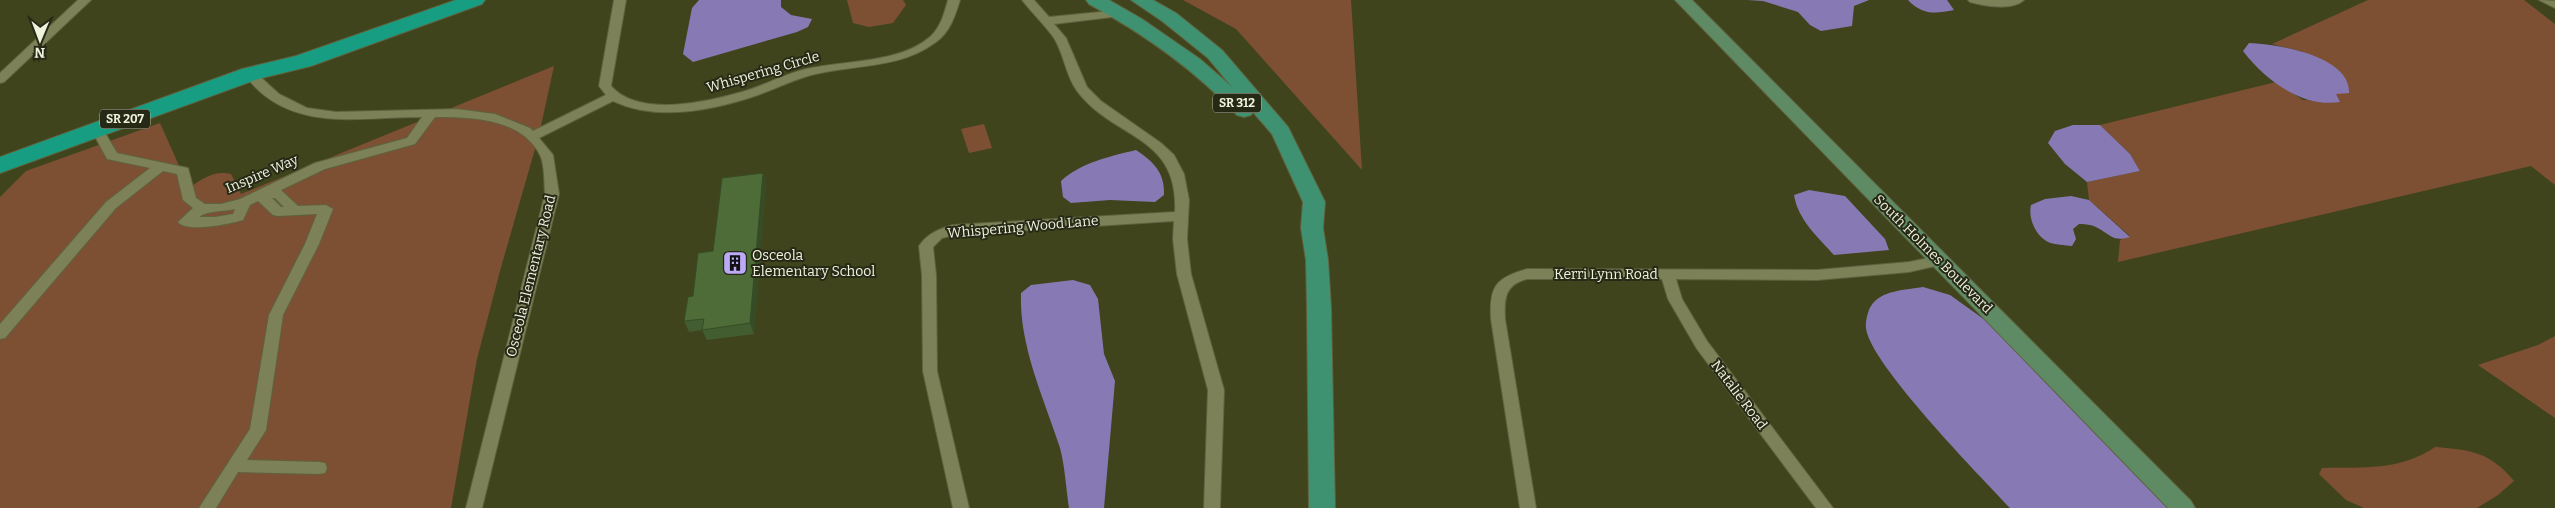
<svg xmlns="http://www.w3.org/2000/svg" width="2555" height="508" font-family="Bitter,serif">
<rect width="100%" height="100%" fill="#40441c"/>
<g fill="#7d5033">
<path d="M847 0H903L906 5 893 23 869 27 853 23Z"/>
<path d="M1183 0H1351L1362 170 1236 29Z"/>
<path d="M2368 0H2524L2555 24V185L2531 166 2118 262 2120 240 2130 236 2089 200 2087 182 2140 171 2130 154 2100 125 2276 82 2303 100 2339 101 2303 52 2272 44Z"/>
<path d="M554 66 539 135 500 271 477 359 451 508H0V197L26 171 160 123 189 188C202 179 214 170 231 174L241 194Z"/>
<path d="M984 124 992 148 969 153 961 129Z"/>
<path d="M2555 336V418L2478 365 2538 345Z"/>
<path d="M2435 447C2471 450 2490 452 2514 481L2498 495 2477 508H2364L2346 500 2319 474 2322 468C2363 467 2400 471 2435 447Z"/>
</g>
<g fill="#877ab4">
<path d="M699 0H781V7L791 15 812 19 808 27 797 32 693 62 683 54 692 8Z"/>
<path d="M1747 0H1869L1854 6 1852 26 1821 31 1810 25 1798 12 1763 1Z"/>
<path d="M1908 0H1947L1954 10C1935 14 1922 15 1908 0Z"/>
<path d="M2249 43C2277 44 2351 56 2349 93L2336 94 2340 102C2302 108 2265 80 2243 51Z"/>
<path d="M2073 125H2100L2130 154 2140 171 2087 182 2065 164 2048 143 2055 131Z"/>
<path d="M1136 150C1154 162 1165 173 1164 195L1155 202 1110 200 1071 203 1063 197 1061 181C1080 163 1111 156 1136 150Z"/>
<path d="M1809 190 1845 196 1885 239 1889 250 1834 255C1818 237 1798 220 1794 195Z"/>
<path d="M2071 196 2089 200 2130 237C2106 245 2107 223 2079 224L2073 229 2076 239 2072 246C2065 245 2055 245 2048 242 2035 235 2028 218 2031 205L2045 199Z"/>
<path d="M1073 280 1090 285 1098 299 1104 354 1115 381 1104 508H1069C1066 488 1065 467 1060 448 1044 398 1019 346 1021 293L1031 285Z"/>
<path d="M1923 287 1950 295 2006 335 2175 508H2010C1982 478 1869 363 1866 328 1865 323 1868 310 1871 306 1881 290 1906 290 1923 287Z"/>
</g>
<g fill="none" stroke-linecap="round" stroke-linejoin="round">
<defs>
<g id="street">
<path d="M78 0H91L4 82 0 83V73Z"/>
<path d="M614 0H626L611 86C639 118 708 102 745 91 765 85 785 74 806 69 845 60 898 64 930 37 941 27 944 14 948 0H960C955 16 950 32 936 42 899 70 851 64 808 76 791 81 775 89 758 95 714 110 657 122 613 101L539 138 553 155 559 194 482 508H466L545 194C544 183 545 165 540 155 521 118 471 117 435 117L415 144 325 169 281 190 298 206 326 205 333 209 319 244 283 315 266 430 247 460 319 462 325 463 327 468 325 473 319 474 238 472 216 508H199L250 429 269 315 305 244 317 214 278 216 273 215 258 201 250 205 243 220C230 224 186 233 178 222L193 208 183 200 177 174 163 171 116 208 5 338 0 339V324L106 202 150 168 107 159 91 129 93 126H101L117 153 188 168 196 198 205 204H221L240 199 315 163 407 138 422 117C358 117 288 134 244 74L250 70 254 71 279 94 307 108 336 112 457 109 495 114 530 128 533 131 606 95 599 86ZM272 198H275L284 207H281ZM235 209 233 214 215 217H199C208 210 223 212 235 209Z"/>
<path d="M1022 0H1034L1049 17 1121 10 1127 13 1121 16 1054 24 1066 38 1087 87 1101 101 1161 143 1174 155 1184 174 1189 200 1187 239 1191 274 1224 390 1220 508H1204L1208 390 1177 274 1173 239 1174 221 954 235 942 238 933 247 936 275 937 371 969 508H953L923 371 922 275 919 246C928 233 939 229 953 225L1175 212C1179 134 1114 140 1077 91 1066 76 1064 54 1054 38 1045 25 1032 13 1022 0Z"/>
<path d="M1968 0H2024C2012 11 1984 6 1970 2Z"/>
<path d="M2539 0 2555 1V8Z"/>
<path d="M1939 256 1944 258 1946 261 1944 264 1909 272 1817 280 1676 279 1682 299 1707 341 1833 508H1816L1697 349 1668 299 1662 279H1527C1505 285 1504 298 1505 319L1536 508H1520L1491 319C1489 286 1496 278 1527 269L1817 270 1909 262Z"/>
</g>
<path id="secondary" d="M1675 0H1692L2191 501 2195 508H2168Z"/>
<path id="primary" d="M1086 0H1109L1142 19 1200 59 1232 87 1208 58 1162 21 1131 0H1153L1176 13 1222 50 1288 127 1325 202 1323 228 1328 260 1331 308 1335 508H1309L1307 308 1306 260 1301 228 1303 202 1272 134 1253 112 1251 115 1244 117 1237 115C1194 69 1144 34 1089 4Z"/>
<path id="highway" d="M456 0H485L482 4 311 66 258 79 0 173V157L242 69 296 56Z"/>
</defs>
<use href="#street" stroke="#5f623e" stroke-width="2"/>
<use href="#secondary" stroke="#5f623e" stroke-width="2"/>
<use href="#primary" stroke="#5f623e" stroke-width="2"/>
<use href="#highway" stroke="#5f623e" stroke-width="2"/>
<use href="#street" fill="#7c8157" fill-rule="evenodd"/>
<use href="#secondary" fill="#5e8a64" fill-rule="evenodd"/>
<use href="#primary" fill="#3f9271" fill-rule="evenodd"/>
<use href="#highway" fill="#179e82" fill-rule="evenodd"/>
</g>
<path fill="#425d2f" d="M763 173 766 183 754 334 707 340 702 330 689 332 684 321 693 296 713 251Z"/>
<path fill="#364c26" d="M763 173 766 183 754 334 750 323Z"/>
<path fill="#4d6c37" stroke="#364c26" d="M763 173 750 323 702 330 704 319 684 321 688 297 693 296 698 253 713 251 722 178Z"/>
<defs>
<symbol id="building-square" viewBox="-11 -11 22 22"><rect x="-9" y="-9" width="18" height="18" rx="4" fill="#bbaaf6" stroke="#272917"/><path d="M-4-6H4V6H1V3H-1V6H-4ZM-2.5-4.3h1.7v1.8h-1.7ZM.8-4.3h1.7v1.8H.8ZM-2.5-1h1.7V.8h-1.7ZM.8-1h1.7V.8H.8Z" fill="#111"/></symbol>
</defs>
<g fill-rule="evenodd">
<use href="#building-square" x="721" y="249" width="28" height="28"/>
</g>
<g text-anchor="middle" dominant-baseline="central" stroke-width="4" stroke-linejoin="round" paint-order="stroke">
<g fill="#272917" stroke="#b3b6a1" stroke-width="1">
<rect x="1213" y="93.5" width="48" height="19" rx="4"/>
<rect x="100" y="109.5" width="50" height="19" rx="4"/>
</g>
<g font-size="12" font-weight="bold" fill="#eff3dc">
<text x="1237" y="103">SR 312</text>
<text x="125" y="119">SR 207</text>
</g>
<g font-size="14" fill="#eff3dc" stroke="#272917">
<text transform="translate(763 72) rotate(-16)">Whispering Circle</text>
<text transform="translate(262 174) rotate(-23)">Inspire Way</text>
<text transform="translate(1023 227) rotate(-5)">Whispering Wood Lane</text>
<text transform="translate(1933 254) rotate(45)">South Holmes Boulevard</text>
<text x="1606" y="274">Kerri Lynn Road</text>
<text transform="translate(531 276) rotate(-76)">Osceola Elementary Road</text>
<text transform="translate(1739 395) rotate(53)">Natalie Road</text>
</g>
<g font-size="14" fill="#eff3dc" stroke="#272917" text-anchor="start">
<text x="752" y="255">Osceola<tspan x="752" dy="16">Elementary School</tspan></text>
</g>
</g>
<g transform="translate(40 40) rotate(181)" stroke="#272917" stroke-width="4" paint-order="stroke">
<path d="M0-4L9 19L0 12L-9 19Z" fill="#eff3dc"/>
<text y="-8" font-size="14" font-weight="bold" text-anchor="middle" fill="#eff3dc">N</text>
</g>
</svg>
